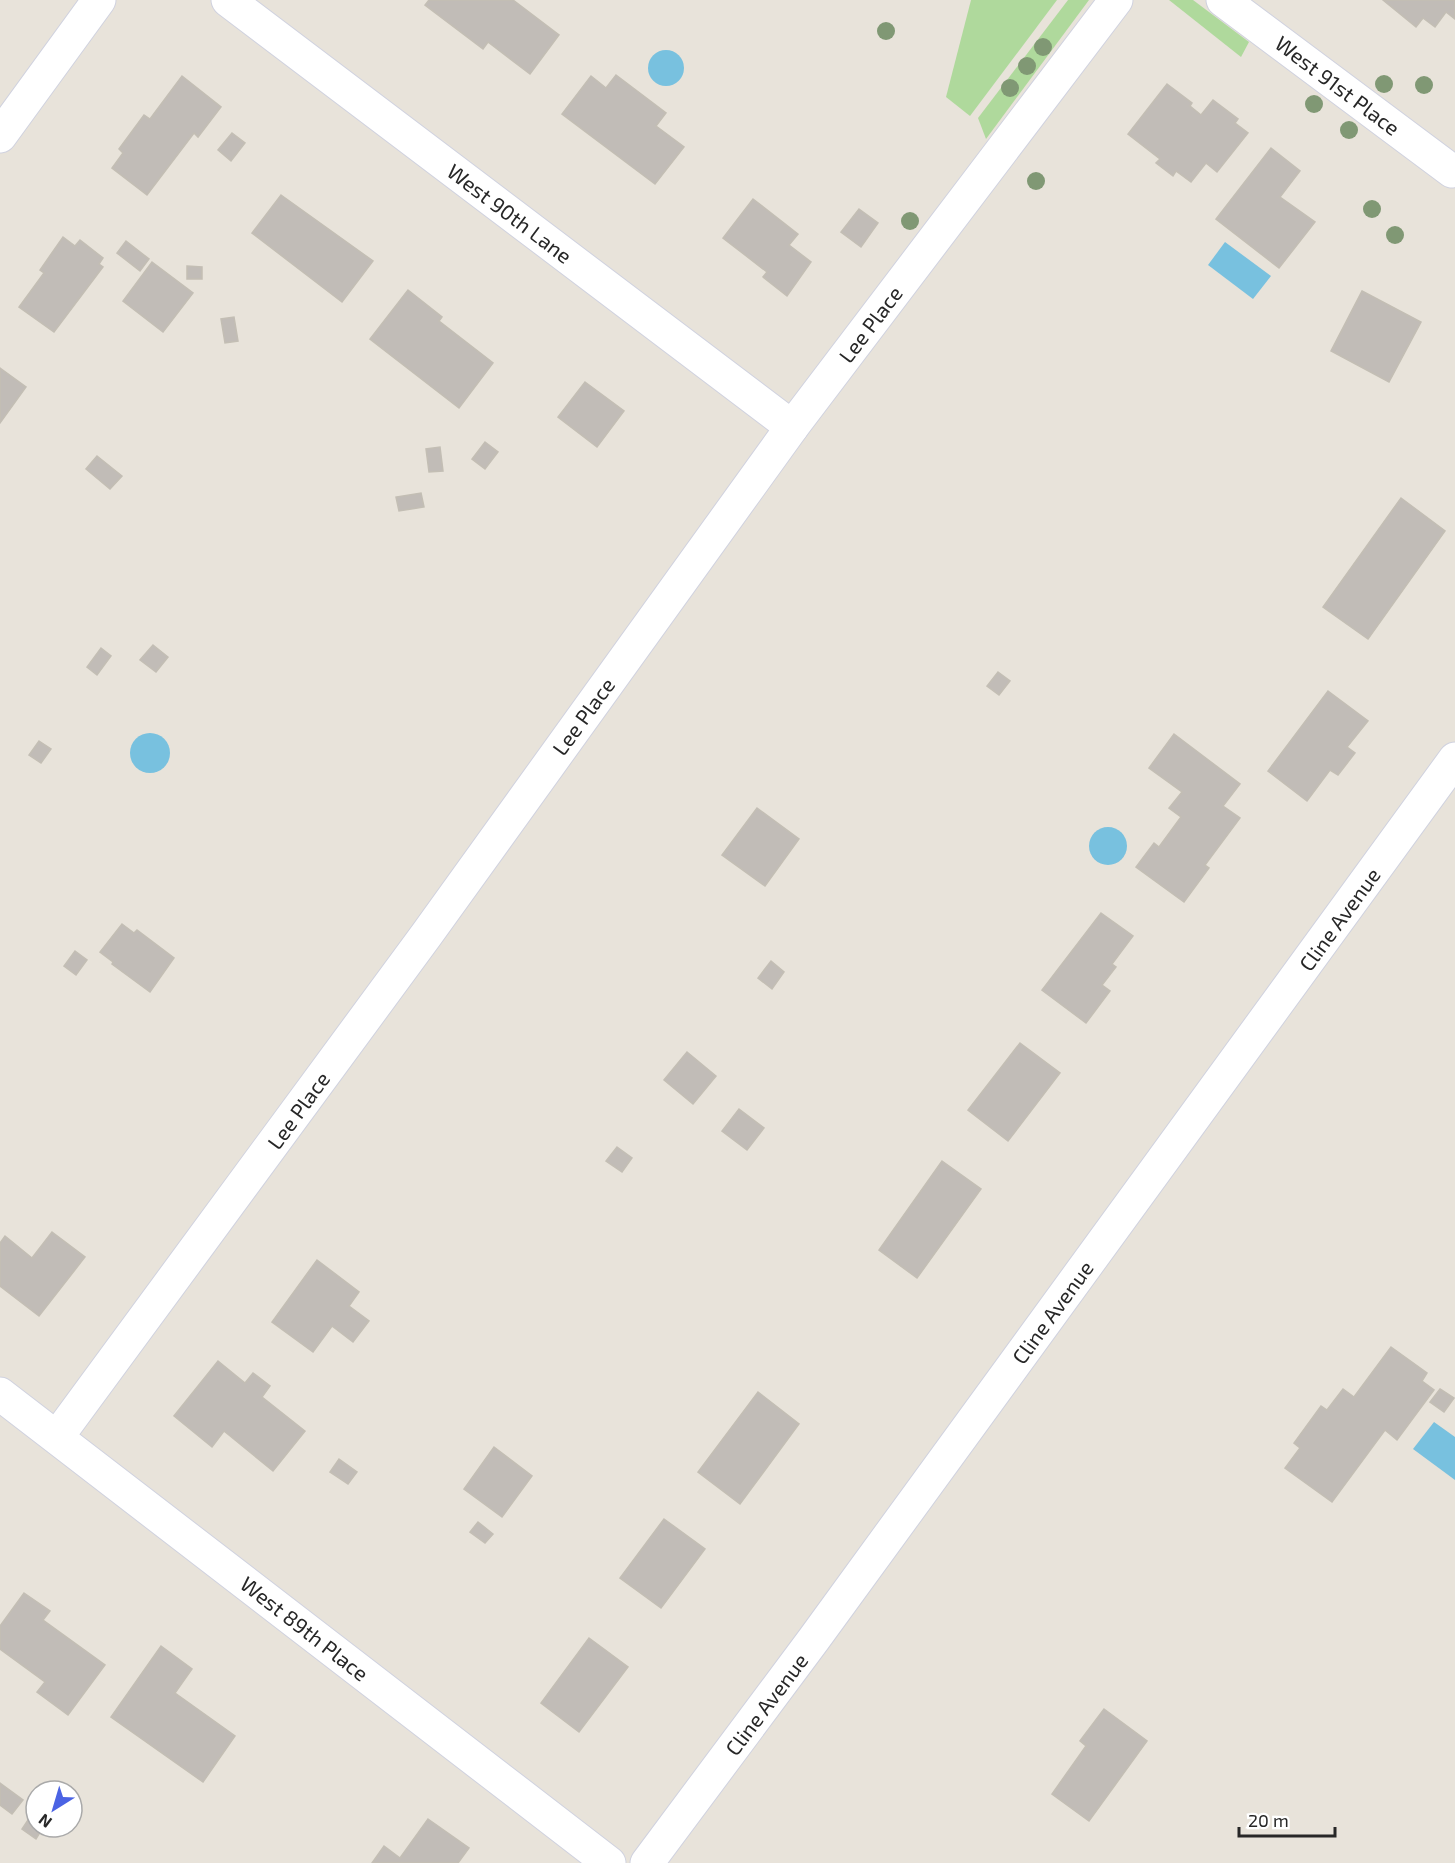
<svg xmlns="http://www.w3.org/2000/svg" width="1455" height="1863" font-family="'Exo 2',sans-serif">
<rect width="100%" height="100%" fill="#e8e3da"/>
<g fill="#afd99c">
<path d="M971 0H1057L970 116 946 97Z"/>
<path d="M1068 0H1089L986 139 978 118Z"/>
<path d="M1169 0H1193L1249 42 1241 57Z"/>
</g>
<g fill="#78c1df">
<circle cx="666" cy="68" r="18"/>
<path d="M1225 242 1271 276 1253 299 1208 265Z"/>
<circle cx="150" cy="753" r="20"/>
<circle cx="1108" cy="846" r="19"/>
<path d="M1434 1422 1455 1437V1480L1413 1449Z"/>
</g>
<g fill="#c1bcb7" stroke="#c3beb4" stroke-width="1.5">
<path d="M429 0H513L559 35 530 74 488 42 483 49 425 5Z"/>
<path d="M1383 0H1455V19L1446 12 1435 27 1423 18 1416 27Z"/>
<path d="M616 75 666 113 656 126 684 147 655 184 562 114 591 76 606 88Z"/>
<path d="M182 76 221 107 198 137 194 133 147 195 112 168 123 153 119 149 144 115 150 119Z"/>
<path d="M1167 84 1192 103 1190 106 1201 115 1213 100 1238 119 1235 123 1248 133 1217 172 1206 163 1191 182 1176 171 1173 176 1156 163 1160 159 1128 134Z"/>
<path d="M232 133 245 143 231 161 218 150Z"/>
<path d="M1271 148 1300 171 1280 197 1315 222 1279 268 1216 219Z"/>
<path d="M281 195 373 261 342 302 252 233Z"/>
<path d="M753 199 798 234 789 245 811 262 787 296 763 277 767 272 723 238Z"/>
<path d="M859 209 878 223 861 247 841 232Z"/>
<path d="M63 237 75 246 80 240 103 258 99 264 103 267 54 332 19 307 44 273 40 270Z"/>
<path d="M126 241 149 259 140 271 117 253Z"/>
<path d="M152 262 193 293 163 332 123 301Z"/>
<path d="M187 266 202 267V279H187Z"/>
<path d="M408 290 442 317 439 321 493 363 459 408 370 339Z"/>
<path d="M1362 291 1421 322 1389 382 1331 351Z"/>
<path d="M234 317 238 341 225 343 221 319Z"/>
<path d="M0 368 26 387 0 423Z"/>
<path d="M585 382 624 411 597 447 558 417Z"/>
<path d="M485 442 498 452 485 469 472 459Z"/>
<path d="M440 447 443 471 429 472 426 449Z"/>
<path d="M97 456 122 476 110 489 86 469Z"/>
<path d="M421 493 424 507 399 511 396 497Z"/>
<path d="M1401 498 1445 531 1368 639 1323 607Z"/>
<path d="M153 645 168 657 156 672 140 660Z"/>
<path d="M101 648 111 656 97 675 87 667Z"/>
<path d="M998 672 1010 681 999 695 987 686Z"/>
<path d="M1328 691 1368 721 1347 747 1355 753 1338 775 1330 770 1307 801 1268 771Z"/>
<path d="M1174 734 1240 784 1223 806 1240 818 1205 865 1209 868 1184 902 1136 867 1154 843 1159 847 1181 817 1169 808 1182 792 1149 768Z"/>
<path d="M39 741 51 749 41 763 29 755Z"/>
<path d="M757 808 799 839 765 886 722 855Z"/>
<path d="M1101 913 1133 936 1112 964 1116 967 1102 985 1110 991 1086 1023 1042 990Z"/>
<path d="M122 924 134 933 137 930 174 958 150 992 112 964 113 962 100 952Z"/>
<path d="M75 951 87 960 76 975 64 966Z"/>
<path d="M771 961 784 972 772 989 758 978Z"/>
<path d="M1020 1043 1060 1073 1008 1141 968 1110Z"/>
<path d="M687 1052 716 1076 693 1104 664 1080Z"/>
<path d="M739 1109 764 1128 747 1150 722 1131Z"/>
<path d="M617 1147 632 1158 622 1172 606 1161Z"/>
<path d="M942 1161 981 1189 917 1278 879 1250Z"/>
<path d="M52 1232 85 1257 39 1316 0 1286V1243L5 1236 32 1258Z"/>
<path d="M317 1260 359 1292 349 1306 369 1321 353 1342 332 1326 313 1352 272 1322Z"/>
<path d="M1391 1347 1427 1373 1422 1381 1434 1390 1397 1440 1385 1430 1332 1502 1285 1468 1300 1448 1294 1443 1321 1406 1327 1410 1343 1389 1354 1397Z"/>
<path d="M218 1361 245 1383 253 1373 270 1386 262 1397 305 1431 273 1471 224 1431 212 1447 174 1416Z"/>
<path d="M1440 1389 1454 1398 1444 1412 1430 1402Z"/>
<path d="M758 1392 799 1424 740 1504 698 1472Z"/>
<path d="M494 1447 532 1476 502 1517 464 1489Z"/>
<path d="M339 1459 357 1472 348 1484 330 1472Z"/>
<path d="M664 1519 705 1549 661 1608 620 1578Z"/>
<path d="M478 1522 493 1534 485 1543 470 1532Z"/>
<path d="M24 1593 50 1611 43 1620 105 1665 68 1715 37 1692 45 1682 0 1649V1626Z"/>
<path d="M589 1638 628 1667 579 1732 541 1703Z"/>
<path d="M161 1646 192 1669 175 1693 235 1736 203 1782 111 1717Z"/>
<path d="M1104 1709 1147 1741 1089 1821 1052 1794 1086 1746 1080 1741Z"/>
<path d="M0 1783 23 1800 12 1814 0 1805Z"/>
<path d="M428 1819 469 1848 458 1863H372L384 1846 400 1858Z"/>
<path d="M28 1820 42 1829 36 1839 22 1829Z"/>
</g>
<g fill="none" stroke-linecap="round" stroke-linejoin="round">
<defs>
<g id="street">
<path d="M228 0 792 427"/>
<path d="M1223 0 1452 171"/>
<path d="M0 136 99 0"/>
<path d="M0 1394 609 1863"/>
<path d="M57 1437 427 934 792 427 1116 0"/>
</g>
<path id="secondary" d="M647 1863 814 1639 1455 759"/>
</defs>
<use href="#street" stroke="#d0d2df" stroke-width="35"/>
<use href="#secondary" stroke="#d0d2df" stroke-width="35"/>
<use href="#street" stroke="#fff" stroke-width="33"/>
<use href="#secondary" stroke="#fff" stroke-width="33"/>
</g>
<g fill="#809874">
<circle cx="886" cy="31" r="9"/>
<circle cx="1043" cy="47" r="9"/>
<circle cx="1027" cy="66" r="9"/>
<circle cx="1384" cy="84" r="9"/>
<circle cx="1424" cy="85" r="9"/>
<circle cx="1010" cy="88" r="9"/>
<circle cx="1314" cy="104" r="9"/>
<circle cx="1349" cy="130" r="9"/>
<circle cx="1036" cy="181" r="9"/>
<circle cx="1372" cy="209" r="9"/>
<circle cx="910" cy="221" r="9"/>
<circle cx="1395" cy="235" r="9"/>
</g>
<g text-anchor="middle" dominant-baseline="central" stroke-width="5" stroke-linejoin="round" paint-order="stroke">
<g font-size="21" fill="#272727" stroke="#fff">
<text transform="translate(1338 85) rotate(37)">West 91st Place</text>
<text transform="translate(510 213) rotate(37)">West 90th Lane</text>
<text transform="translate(870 324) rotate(-53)">Lee Place</text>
<text transform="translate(583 716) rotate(-54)">Lee Place</text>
<text transform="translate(1339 919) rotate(-54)">Cline Avenue</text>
<text transform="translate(298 1110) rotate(-54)">Lee Place</text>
<text transform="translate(1052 1312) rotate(-54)">Cline Avenue</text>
<text transform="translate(305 1628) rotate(38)">West 89th Place</text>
<text transform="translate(766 1704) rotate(-53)">Cline Avenue</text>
</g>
</g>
<g transform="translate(54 1809) rotate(217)"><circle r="28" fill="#ffffff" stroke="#a9a9a9" stroke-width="1.5"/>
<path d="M0-4.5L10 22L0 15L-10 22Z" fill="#4b63e4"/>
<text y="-9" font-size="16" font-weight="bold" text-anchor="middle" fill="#272727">N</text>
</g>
<path d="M1239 1827v9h96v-9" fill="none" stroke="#272727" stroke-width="3"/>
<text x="1248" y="1827" font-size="18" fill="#272727" stroke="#ffffff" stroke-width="4.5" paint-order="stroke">20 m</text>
</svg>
